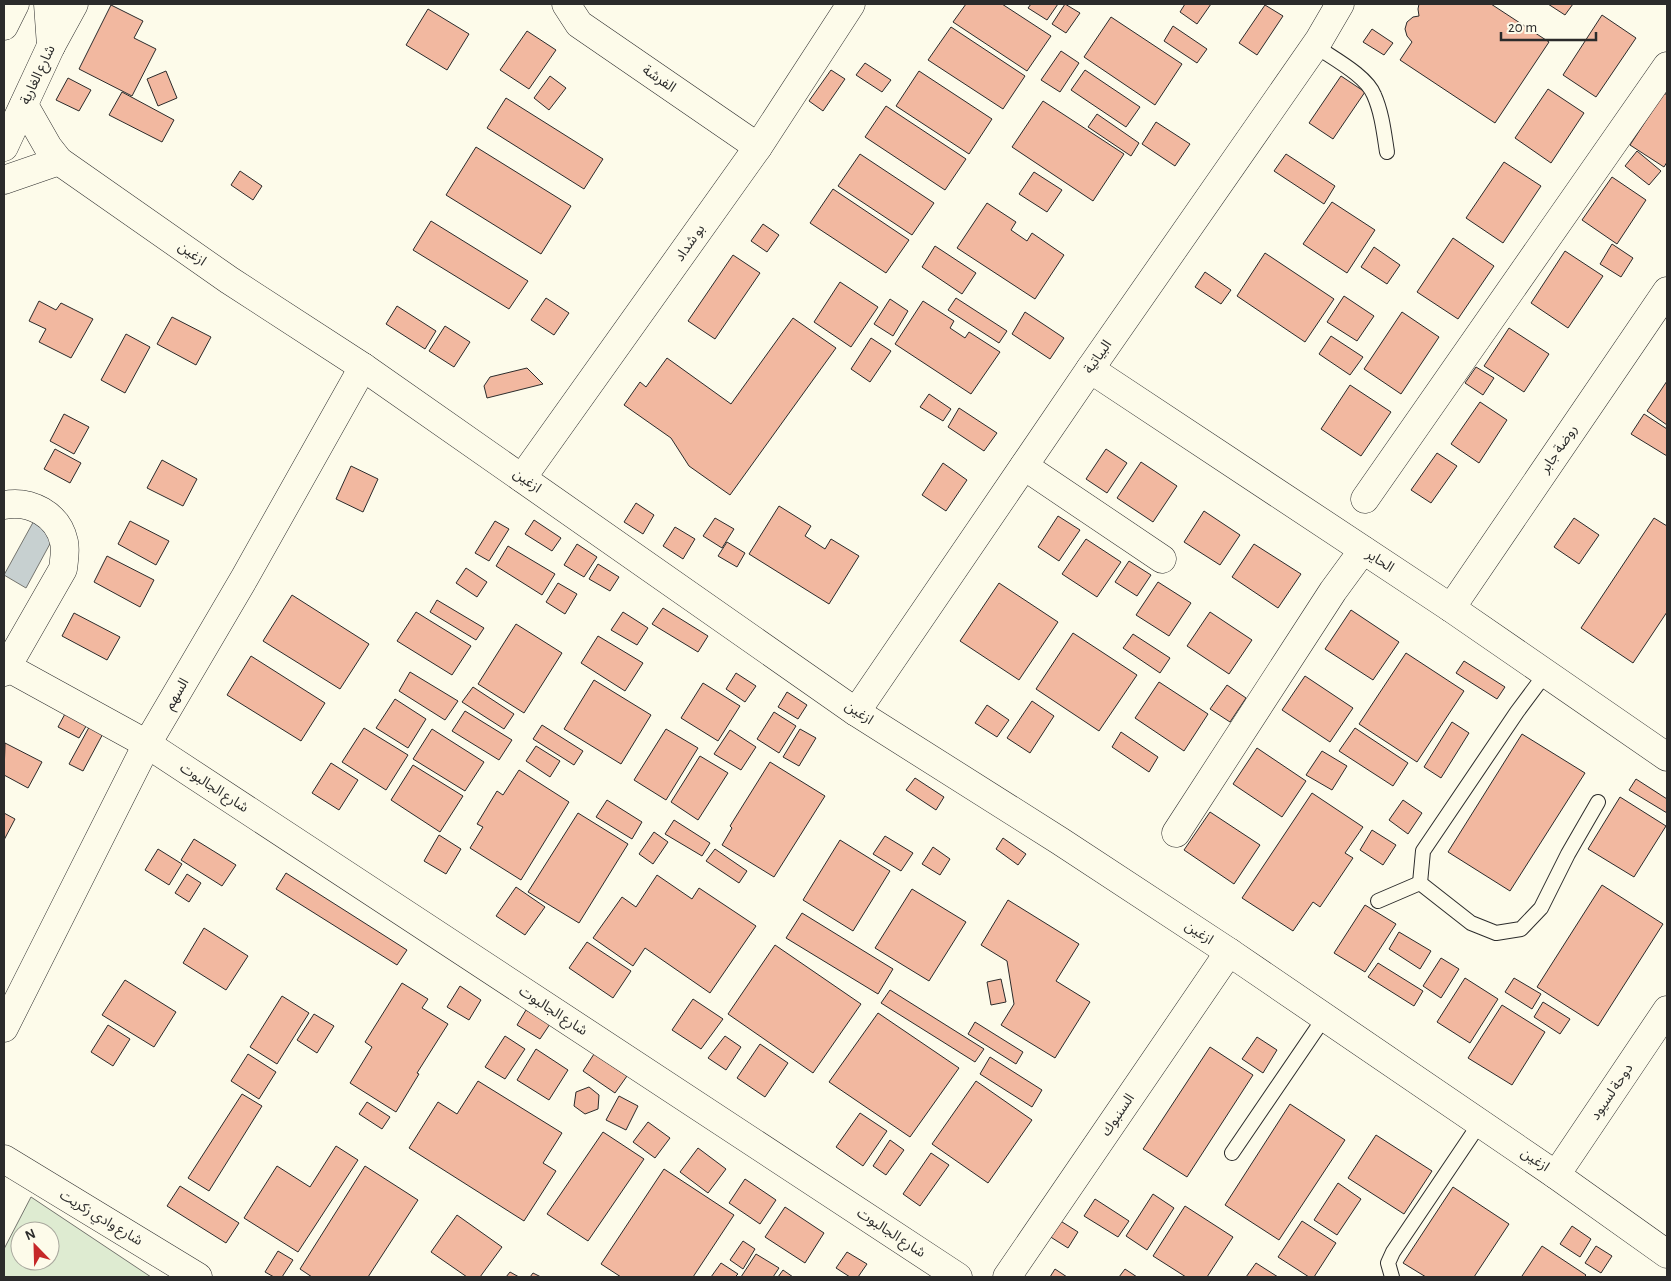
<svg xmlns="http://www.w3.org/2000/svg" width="1671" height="1281" font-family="'Alegreya Sans','Noto Sans Arabic',sans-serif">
<rect width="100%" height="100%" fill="#fdfbea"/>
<path fill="#deebd1" stroke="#74746e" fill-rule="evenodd" d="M31 1197 151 1277H4V1249ZM20 1231H50V1261H20Z"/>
<path fill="#c7d0d0" stroke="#74746e" d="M36 517 58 529 26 588 4 575Z"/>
<g fill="#f2b8a0" stroke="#2b2b2b">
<path d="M966 4H1002L1051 36 1027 71 953 22Z"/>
<path d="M1031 4H1058L1047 20 1028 8Z"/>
<path d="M1065 4 1080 13 1066 33 1052 24Z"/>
<path d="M1185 4H1211L1197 24 1180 12Z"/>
<path d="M1419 4H1491L1549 42 1495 123 1400 60 1412 42 1407 36 1405 29 1407 22 1413 17 1419 16 1418 9Z"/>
<path d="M1548 4H1573L1565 15Z"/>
<path d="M111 5 143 21 134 38 156 49 132 96 79 69Z"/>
<path d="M1265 5 1283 16 1257 55 1239 43Z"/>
<path d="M428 9 469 34 447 70 406 45Z"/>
<path d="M1602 15 1636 38 1596 97 1563 75Z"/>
<path d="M1111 17 1182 64 1155 105 1084 57Z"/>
<path d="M1173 26 1207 49 1197 63 1164 41Z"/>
<path d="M951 27 1025 76 1003 109 928 60Z"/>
<path d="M1372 29 1393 43 1384 55 1363 42Z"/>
<path d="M527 31 556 50 529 89 500 70Z"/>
<path d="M1061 51 1079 63 1060 92 1041 80Z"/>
<path d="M865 63 891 80 882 92 856 75Z"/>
<path d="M831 70 845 79 823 111 809 101Z"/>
<path d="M1085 70 1140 107 1126 127 1071 90Z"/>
<path d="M166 71 177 98 158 106 147 79Z"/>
<path d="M919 71 992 119 969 154 896 106Z"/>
<path d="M550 76 566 88 549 110 534 98Z"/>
<path d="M1341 76 1365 92 1333 139 1309 123Z"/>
<path d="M68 78 91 90 79 111 56 100Z"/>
<path d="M1548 89 1584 113 1551 163 1515 138Z"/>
<path d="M122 92 174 120 162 142 109 115Z"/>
<path d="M1664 93 1667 95V162L1664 167 1630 145Z"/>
<path d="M506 98 603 159 584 189 487 128Z"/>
<path d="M1043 101 1124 154 1093 201 1012 147Z"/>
<path d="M886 106 966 159 945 190 865 137Z"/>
<path d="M1097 114 1139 143 1131 156 1088 127Z"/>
<path d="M1156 122 1190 144 1175 166 1142 144Z"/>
<path d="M476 147 571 206 541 254 446 195Z"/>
<path d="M1637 151 1661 171 1649 185 1625 166Z"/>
<path d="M860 154 934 203 912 235 838 186Z"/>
<path d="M1286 154 1335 186 1324 204 1274 171Z"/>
<path d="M1504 162 1541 186 1503 243 1466 218Z"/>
<path d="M240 171 262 186 253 200 231 185Z"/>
<path d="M1034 172 1062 190 1047 212 1019 194Z"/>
<path d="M1612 177 1646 200 1617 244 1582 220Z"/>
<path d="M833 189 909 240 886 273 810 223Z"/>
<path d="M1332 202 1375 230 1347 273 1303 244Z"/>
<path d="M987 203 1016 222 1011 230 1027 241 1032 233 1064 255 1035 299 957 248Z"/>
<path d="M431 221 528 281 509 309 413 250Z"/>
<path d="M763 224 779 235 767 252 751 241Z"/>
<path d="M1453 238 1494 266 1458 319 1417 292Z"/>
<path d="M1612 244 1633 258 1621 277 1600 264Z"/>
<path d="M935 246 976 273 962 294 922 267Z"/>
<path d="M1374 247 1400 265 1387 284 1361 267Z"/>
<path d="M1565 251 1603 276 1568 328 1531 303Z"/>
<path d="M1265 253 1334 299 1305 342 1237 296Z"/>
<path d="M733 255 760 273 715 339 688 321Z"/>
<path d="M1205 272 1231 290 1221 304 1195 287Z"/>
<path d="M840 282 878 307 851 347 814 322Z"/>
<path d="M1344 296 1374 316 1357 341 1327 322Z"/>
<path d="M546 298 569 313 554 335 531 320Z"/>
<path d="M956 298 1007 331 999 343 948 310Z"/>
<path d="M890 299 908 311 893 336 874 324Z"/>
<path d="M39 301 56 310 61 303 93 319 71 358 39 342 46 329 29 321Z"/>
<path d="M923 301 954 321 950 328 965 338 969 332 1000 352 971 394 895 344Z"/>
<path d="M397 306 436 331 425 349 386 324Z"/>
<path d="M1025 312 1064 338 1050 359 1012 334Z"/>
<path d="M1402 312 1439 337 1401 394 1364 369Z"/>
<path d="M172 317 211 337 196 365 157 344Z"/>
<path d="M793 318 836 348 730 495 689 466 671 438 624 405 640 382 646 387 667 358 731 404Z"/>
<path d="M445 326 470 342 454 367 429 351Z"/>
<path d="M1509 328 1549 354 1524 392 1484 366Z"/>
<path d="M126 334 150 347 125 393 101 380Z"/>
<path d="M1331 336 1363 357 1350 375 1319 354Z"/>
<path d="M871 338 891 351 870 382 851 369Z"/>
<path d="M1476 367 1494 378 1483 395 1465 383Z"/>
<path d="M527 368 543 384 487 398 484 386 490 377Z"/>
<path d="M1667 381V425L1647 411Z"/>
<path d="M1350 385 1391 412 1361 456 1321 429Z"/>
<path d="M929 394 951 409 943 421 920 407Z"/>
<path d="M1480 402 1507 420 1479 463 1451 444Z"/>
<path d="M959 408 997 433 984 451 948 427Z"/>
<path d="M64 414 89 427 74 454 50 441Z"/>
<path d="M1644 414 1667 429V456L1631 434Z"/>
<path d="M55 449 81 463 70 483 44 469Z"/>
<path d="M1106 449 1127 463 1107 493 1086 479Z"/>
<path d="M1437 453 1457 466 1431 503 1411 490Z"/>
<path d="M162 460 197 479 183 506 147 488Z"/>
<path d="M1141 462 1177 486 1153 522 1117 498Z"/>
<path d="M943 463 967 480 946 511 922 495Z"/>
<path d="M351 466 378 479 363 512 336 499Z"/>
<path d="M636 503 654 515 643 534 624 522Z"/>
<path d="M779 506 811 526 805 536 825 549 831 539 859 556 829 604 749 554Z"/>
<path d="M1204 511 1240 535 1220 565 1184 542Z"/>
<path d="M1058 516 1080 530 1059 561 1038 547Z"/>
<path d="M715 518 734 529 722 548 703 536Z"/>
<path d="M1574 518 1599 535 1579 564 1554 547Z"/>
<path d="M1654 518 1667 526V612L1633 663 1581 628Z"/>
<path d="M534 520 561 538 552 551 525 534Z"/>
<path d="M130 521 169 541 156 565 118 544Z"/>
<path d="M495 521 509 529 489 561 475 553Z"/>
<path d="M675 527 695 539 683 559 663 546Z"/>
<path d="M1086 539 1121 562 1097 597 1062 574Z"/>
<path d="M727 542 745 553 737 567 718 556Z"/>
<path d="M577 544 597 557 584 577 564 565Z"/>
<path d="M1254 544 1301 574 1278 608 1232 577Z"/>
<path d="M508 546 555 574 542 595 496 566Z"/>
<path d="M107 556 154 580 140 607 94 582Z"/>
<path d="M1129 561 1151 575 1137 596 1115 582Z"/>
<path d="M598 564 619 577 610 591 589 579Z"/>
<path d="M466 568 487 582 477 597 456 583Z"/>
<path d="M1158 582 1191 603 1169 636 1136 615Z"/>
<path d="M558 583 577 594 565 614 546 602Z"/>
<path d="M999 583 1058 622 1019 680 960 641Z"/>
<path d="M292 595 369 644 340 689 263 641Z"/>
<path d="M437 600 484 628 476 640 430 612Z"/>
<path d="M663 608 708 636 698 652 652 624Z"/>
<path d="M1351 610 1399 642 1373 680 1325 649Z"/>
<path d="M416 612 471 646 452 675 397 641Z"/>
<path d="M623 612 648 628 637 645 611 630Z"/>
<path d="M1210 612 1252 640 1229 674 1187 646Z"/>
<path d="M74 613 120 637 107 660 62 636Z"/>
<path d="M516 624 562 653 524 713 478 684Z"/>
<path d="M1073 633 1137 675 1099 731 1036 689Z"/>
<path d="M1133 634 1170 658 1160 673 1123 648Z"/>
<path d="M598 636 643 663 625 691 581 663Z"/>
<path d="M1406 653 1464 691 1417 762 1359 724Z"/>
<path d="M251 656 325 703 301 741 227 695Z"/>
<path d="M1464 661 1505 687 1497 699 1456 673Z"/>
<path d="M410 672 458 701 445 720 399 691Z"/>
<path d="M736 673 756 686 745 702 726 689Z"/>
<path d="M1305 676 1353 708 1330 742 1282 710Z"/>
<path d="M594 680 651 715 621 764 564 729Z"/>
<path d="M1159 682 1208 714 1184 751 1135 718Z"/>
<path d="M703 683 740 706 718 741 681 718Z"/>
<path d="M1227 685 1246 698 1230 722 1210 709Z"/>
<path d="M473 687 514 714 504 729 462 702Z"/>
<path d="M787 692 807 705 798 719 778 707Z"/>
<path d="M395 699 426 719 408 748 376 728Z"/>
<path d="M1032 701 1054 716 1030 753 1007 738Z"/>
<path d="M987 705 1009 720 997 737 975 723Z"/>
<path d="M465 711 512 740 499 760 452 731Z"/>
<path d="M66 712 88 723 79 738 58 727Z"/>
<path d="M774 712 796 726 779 753 757 739Z"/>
<path d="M93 720 106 728 83 771 69 764Z"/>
<path d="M1452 722 1469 733 1441 778 1424 767Z"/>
<path d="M542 725 583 751 574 765 533 739Z"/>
<path d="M364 728 408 755 386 790 342 762Z"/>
<path d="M1355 728 1408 763 1393 786 1339 751Z"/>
<path d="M432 729 484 762 465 791 413 759Z"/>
<path d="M666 729 698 748 666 800 634 780Z"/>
<path d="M800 729 816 738 799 766 783 757Z"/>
<path d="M730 730 756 747 741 770 714 754Z"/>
<path d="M1121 732 1158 757 1149 772 1112 747Z"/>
<path d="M1522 734 1585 773 1510 891 1448 852Z"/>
<path d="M5 743 42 762 28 788 4 775Z"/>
<path d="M536 746 560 761 550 777 526 761Z"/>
<path d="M1257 748 1306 781 1282 817 1233 784Z"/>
<path d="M1322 751 1347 766 1332 790 1306 775Z"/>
<path d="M700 756 728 773 698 820 671 802Z"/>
<path d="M770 762 825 796 774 877 722 845 732 828 730 826Z"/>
<path d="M331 763 358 780 339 810 312 793Z"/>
<path d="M413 765 463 796 440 832 391 800Z"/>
<path d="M519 770 569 802 521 880 470 848 483 827 477 824 497 791 503 795Z"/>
<path d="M915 778 944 797 936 810 906 790Z"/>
<path d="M1636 779 1667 799V813L1629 790Z"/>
<path d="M1312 793 1363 827 1345 853 1353 858 1320 907 1313 902 1293 931 1242 898Z"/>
<path d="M1620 797 1666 826 1634 877 1588 849Z"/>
<path d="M607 800 642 822 632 839 596 817Z"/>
<path d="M1403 800 1422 813 1408 834 1389 820Z"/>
<path d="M1210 812 1260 845 1234 884 1184 850Z"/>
<path d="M4 813 15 819 4 840Z"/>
<path d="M578 813 628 844 579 923 528 892Z"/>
<path d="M674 820 710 843 702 856 665 834Z"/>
<path d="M1372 830 1396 845 1383 865 1360 850Z"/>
<path d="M654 832 668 842 653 864 639 854Z"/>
<path d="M439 835 461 849 446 874 424 861Z"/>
<path d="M885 836 913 853 901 871 873 854Z"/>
<path d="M1003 838 1026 854 1018 865 996 849Z"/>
<path d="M194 839 236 865 222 886 181 860Z"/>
<path d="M840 840 890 871 853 931 803 900Z"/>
<path d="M933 847 950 859 940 875 922 864Z"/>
<path d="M158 849 182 864 169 885 145 870Z"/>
<path d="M715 849 747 871 739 883 706 861Z"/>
<path d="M286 873 407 950 397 965 276 889Z"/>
<path d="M187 874 201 883 189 902 175 893Z"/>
<path d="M657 875 692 899 699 888 756 926 710 993 645 948 633 966 593 938 622 897 636 907Z"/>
<path d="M1602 885 1663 924 1598 1026 1537 987Z"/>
<path d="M516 887 545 907 525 935 496 916Z"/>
<path d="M912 889 966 922 929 981 875 948Z"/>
<path d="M1008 900 1079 944 1056 981 1090 1002 1055 1058 1001 1025 1014 1004 1007 961 981 945Z"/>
<path d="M1365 905 1396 924 1365 972 1334 953Z"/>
<path d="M802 913 893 969 878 994 786 938Z"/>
<path d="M204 928 248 956 226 990 183 963Z"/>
<path d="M1399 932 1431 951 1420 969 1389 949Z"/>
<path d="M587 942 631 971 613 998 569 968Z"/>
<path d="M775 945 861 1004 813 1073 728 1014Z"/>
<path d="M1441 958 1459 969 1441 998 1423 986Z"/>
<path d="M1378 963 1423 991 1414 1006 1368 977Z"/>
<path d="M1465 978 1498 999 1470 1043 1437 1022Z"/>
<path d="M1514 978 1541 994 1532 1009 1505 992Z"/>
<path d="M1001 979 1006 1002 991 1005 987 982Z"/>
<path d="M125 980 176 1012 154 1047 102 1015Z"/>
<path d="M402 983 428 999 422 1008 448 1024 417 1073 419 1074 396 1112 350 1083 372 1047 365 1042Z"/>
<path d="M460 986 481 1000 469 1020 447 1007Z"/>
<path d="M890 990 984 1049 975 1062 881 1003Z"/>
<path d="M282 996 309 1013 277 1064 250 1047Z"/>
<path d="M693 999 723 1019 701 1049 672 1030Z"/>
<path d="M1543 1002 1570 1019 1560 1034 1534 1017Z"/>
<path d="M1502 1005 1545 1032 1512 1085 1468 1058Z"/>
<path d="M526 1010 550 1024 540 1039 517 1025Z"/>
<path d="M878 1013 959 1068 910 1137 829 1082Z"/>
<path d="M314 1014 334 1026 317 1053 297 1040Z"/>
<path d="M975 1022 1023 1052 1016 1064 968 1034Z"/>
<path d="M108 1025 130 1039 113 1066 91 1052Z"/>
<path d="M505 1036 525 1049 505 1079 485 1067Z"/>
<path d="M725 1036 741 1047 726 1070 708 1058Z"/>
<path d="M1257 1037 1277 1050 1263 1073 1242 1059Z"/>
<path d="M760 1044 788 1063 765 1097 737 1078Z"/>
<path d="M1210 1047 1253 1075 1187 1177 1143 1149Z"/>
<path d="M536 1049 568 1070 549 1100 517 1080Z"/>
<path d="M248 1054 276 1072 259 1099 231 1081Z"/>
<path d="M594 1054 627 1076 615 1093 583 1071Z"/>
<path d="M990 1057 1042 1090 1032 1107 980 1074Z"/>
<path d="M478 1081 562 1133 543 1163 556 1171 524 1221 409 1148 438 1102 457 1114Z"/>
<path d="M976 1081 1032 1120 988 1183 932 1144Z"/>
<path d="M589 1087 599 1095 598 1109 585 1114 574 1106 576 1092Z"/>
<path d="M242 1094 262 1106 209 1191 188 1178Z"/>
<path d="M619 1096 638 1106 626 1130 606 1120Z"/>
<path d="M367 1102 390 1117 382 1129 359 1114Z"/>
<path d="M1290 1104 1345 1140 1279 1240 1225 1205Z"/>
<path d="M860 1113 887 1131 863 1166 836 1147Z"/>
<path d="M648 1122 670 1138 655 1158 633 1142Z"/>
<path d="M603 1132 644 1159 588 1241 547 1214Z"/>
<path d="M1376 1135 1432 1171 1404 1214 1348 1178Z"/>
<path d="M890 1140 904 1150 886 1175 873 1166Z"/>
<path d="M336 1146 358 1160 298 1252 244 1218 277 1166 310 1187Z"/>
<path d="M698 1148 726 1169 708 1193 680 1172Z"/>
<path d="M931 1153 949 1165 920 1206 903 1194Z"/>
<path d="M365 1166 418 1200 368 1277H312L300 1269Z"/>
<path d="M664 1169 734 1215 693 1277H621L601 1264Z"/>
<path d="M745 1179 776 1200 760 1224 729 1203Z"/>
<path d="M1338 1183 1361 1199 1337 1235 1314 1220Z"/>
<path d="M180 1186 239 1223 226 1243 167 1206Z"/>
<path d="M1453 1187 1509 1224 1474 1277H1426L1403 1263Z"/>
<path d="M1153 1194 1174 1208 1147 1250 1126 1236Z"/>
<path d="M1095 1199 1129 1221 1118 1237 1084 1216Z"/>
<path d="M1185 1206 1233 1237 1207 1277H1186L1153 1256Z"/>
<path d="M785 1207 824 1233 805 1263 765 1237Z"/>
<path d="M457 1215 502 1247 480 1277H467L431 1252Z"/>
<path d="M1059 1220 1078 1232 1068 1248 1049 1236Z"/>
<path d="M1302 1221 1336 1243 1314 1277H1309L1278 1257Z"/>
<path d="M1572 1226 1591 1239 1580 1257 1560 1244Z"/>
<path d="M743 1241 755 1249 743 1269 730 1260Z"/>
<path d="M1542 1246 1586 1275 1584 1277H1525L1522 1276Z"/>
<path d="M1596 1246 1612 1256 1601 1273 1585 1263Z"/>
<path d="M278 1251 293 1260 282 1277H274L265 1272Z"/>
<path d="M847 1252 867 1264 858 1277H850L836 1268Z"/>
<path d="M756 1254 779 1268 773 1277H741Z"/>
<path d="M721 1263 738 1274 735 1277H711Z"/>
<path d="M1256 1263 1278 1277H1246Z"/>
<path d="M1055 1269 1067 1277H1050Z"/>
<path d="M1125 1269 1137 1277H1119Z"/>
<path d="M783 1270 793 1277H778Z"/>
<path d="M510 1272 519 1277H506Z"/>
<path d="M533 1273 541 1277H530Z"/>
</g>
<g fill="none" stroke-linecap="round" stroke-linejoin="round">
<defs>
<g id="lane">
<path d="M1314 45C1332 58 1366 75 1374 95 1382 113 1384 133 1387 152"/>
<path d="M1546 673 1517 712 1423 851 1420 883 1471 923 1496 933 1521 929 1541 908 1568 854 1598 802"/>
<path d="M1378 901 1420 883"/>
<path d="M1232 1153 1324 1018"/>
<path d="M1392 1277 1388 1263 1393 1252 1480 1123"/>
</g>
<g id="street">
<path d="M566 4 579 24 758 147"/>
<path d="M24 105 48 147 59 161 229 280 363 367 856 712 1060 841 1229 952 1556 1175 1667 1254"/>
<path d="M4 147 51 46 74 4"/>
<path d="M4 180 59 161"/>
<path d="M1090 369 1451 608 1667 757"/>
<path d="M1024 466 1162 559"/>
<path d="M522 478 758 147 851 4"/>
<path d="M1365 499 1667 66"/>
<path d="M4 505C30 500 58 514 64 542 66 551 64 560 63 569L4 672"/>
<path d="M1451 608 1667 291"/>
<path d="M7 667 147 744 958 1277"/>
<path d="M856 712 1090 369 1319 40 1340 4"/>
<path d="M1176 833 1333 591 1363 550"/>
<path d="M4 1028 147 744 245 577 363 367"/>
<path d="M4 1159 198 1277"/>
<path d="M1556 1175 1667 1010"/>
<path d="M1007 1277 1229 952"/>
</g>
<g id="secondary">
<path d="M48 4 51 46"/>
<path d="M4 26 15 4"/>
</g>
</defs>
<use href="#lane" stroke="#2b2b2b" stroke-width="16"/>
<use href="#street" stroke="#2b2b2b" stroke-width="29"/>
<use href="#secondary" stroke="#2b2b2b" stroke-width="29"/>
<use href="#lane" stroke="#fdfbea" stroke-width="14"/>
<use href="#street" stroke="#fdfbea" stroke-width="28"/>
<use href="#secondary" stroke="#fdfbea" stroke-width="28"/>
</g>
<g text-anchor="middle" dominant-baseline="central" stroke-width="4" stroke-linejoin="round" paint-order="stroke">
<g font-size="14" fill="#2b2b2b" stroke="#fdfbea">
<text transform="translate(38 75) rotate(-65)">شارع الغارية</text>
<text transform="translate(659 79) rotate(34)">الفرشة</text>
<text transform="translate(690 243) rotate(-55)">بو شداد</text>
<text transform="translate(192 254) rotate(35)">ازغين</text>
<text transform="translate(1098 357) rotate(-55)">البياتية</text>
<text transform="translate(1559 449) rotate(-56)">روضة جابر</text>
<text transform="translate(527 481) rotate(35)">ازغين</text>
<text transform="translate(1380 561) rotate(33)">الحاير</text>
<text transform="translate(177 694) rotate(-60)">السهم</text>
<text transform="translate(859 713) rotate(33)">ازغين</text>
<text transform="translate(214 788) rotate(33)">شارع الجالبوت</text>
<text transform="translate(1199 933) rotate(33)">ازغين</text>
<text transform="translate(553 1011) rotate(33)">شارع الجالبوت</text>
<text transform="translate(1612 1092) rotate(-56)">دوحة لسيود</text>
<text transform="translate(1118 1115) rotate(-56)">السنبوك</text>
<text transform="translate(1535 1160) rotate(34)">ازغين</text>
<text transform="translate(101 1218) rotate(31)">شارع وادي زكريت</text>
<text transform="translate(891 1233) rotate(33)">شارع الجالبوت</text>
</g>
</g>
<rect width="1671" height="1281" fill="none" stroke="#2b2b2b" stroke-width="10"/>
<g transform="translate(35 1246) rotate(337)"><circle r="24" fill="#fdfbea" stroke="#a9a89e"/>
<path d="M0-4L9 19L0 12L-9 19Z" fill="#c62828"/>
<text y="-8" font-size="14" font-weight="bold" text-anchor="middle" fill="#2b2b2b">N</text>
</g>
<path d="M1501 32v8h95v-8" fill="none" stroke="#2b2b2b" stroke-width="2.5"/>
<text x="1508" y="32" font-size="15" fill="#2b2b2b" stroke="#fdfbea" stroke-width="4" paint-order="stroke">20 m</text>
</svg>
